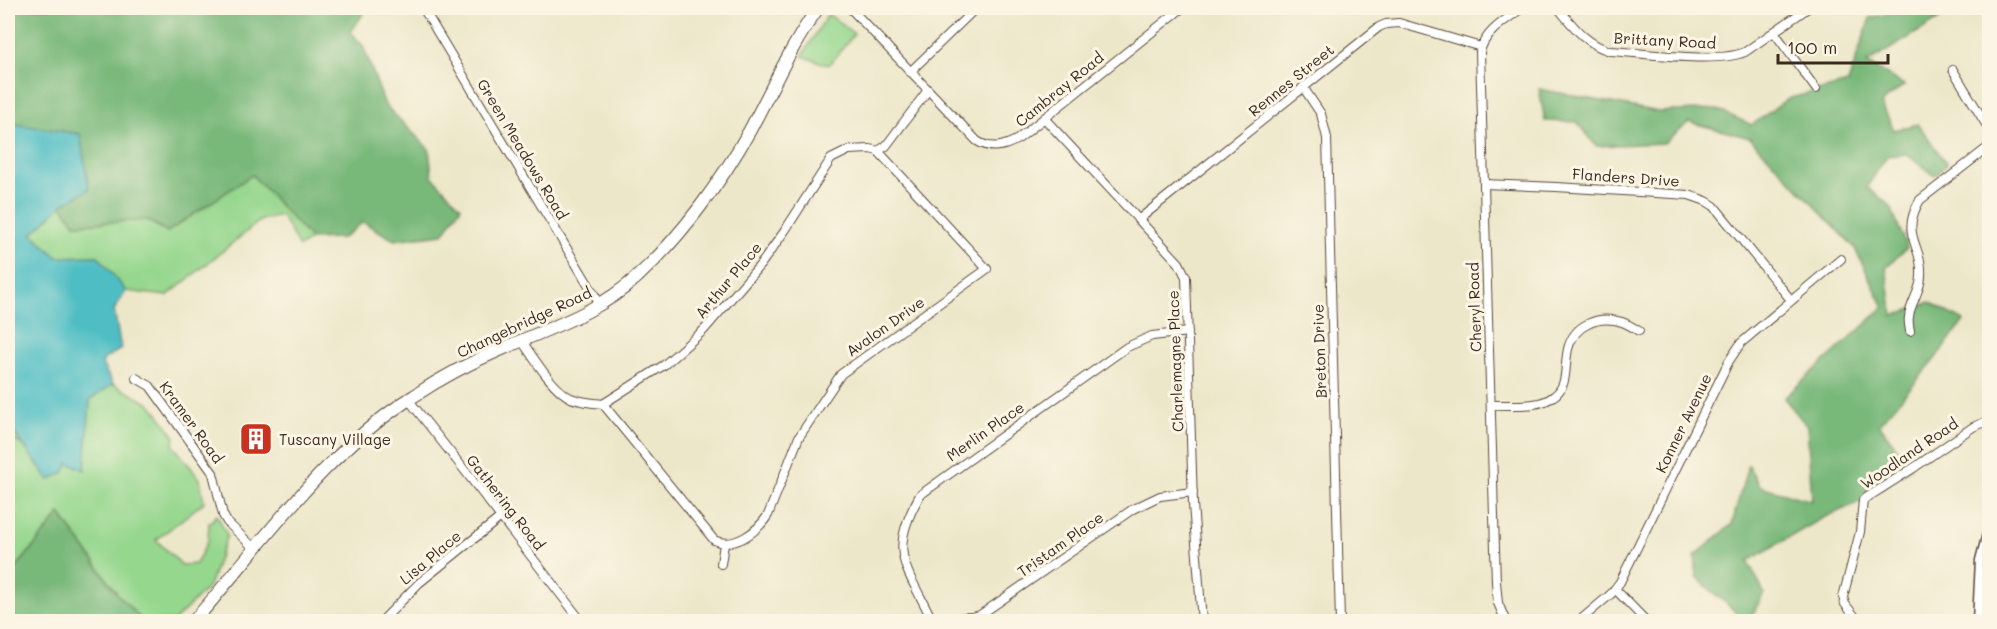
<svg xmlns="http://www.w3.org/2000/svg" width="1997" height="629" font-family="Mali,sans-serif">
<rect width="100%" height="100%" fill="#fcf5e5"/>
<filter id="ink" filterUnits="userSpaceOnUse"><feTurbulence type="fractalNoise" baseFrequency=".0167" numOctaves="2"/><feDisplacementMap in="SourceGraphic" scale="12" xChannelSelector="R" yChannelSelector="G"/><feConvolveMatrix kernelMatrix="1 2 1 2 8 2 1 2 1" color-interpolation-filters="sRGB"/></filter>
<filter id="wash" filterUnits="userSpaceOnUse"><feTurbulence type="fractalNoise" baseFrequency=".008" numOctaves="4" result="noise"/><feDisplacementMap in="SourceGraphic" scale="24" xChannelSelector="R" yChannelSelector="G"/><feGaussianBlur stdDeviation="1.35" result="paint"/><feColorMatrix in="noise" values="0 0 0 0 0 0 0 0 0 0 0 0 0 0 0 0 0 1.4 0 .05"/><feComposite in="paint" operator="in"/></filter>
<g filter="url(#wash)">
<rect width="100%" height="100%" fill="#ede7ca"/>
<g fill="#96d78e" stroke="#688056" stroke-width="1.5">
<path d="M828 14 854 34 829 65 802 56Z"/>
<path d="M252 175 311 239 299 247 281 215 261 220 167 296 126 291 98 256 57 257 32 233 62 205 75 224 147 220 167 232Z"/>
<path d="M113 384 152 405 175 437 173 445 200 479 204 502 156 540 182 565 196 564 208 540 209 523 217 515 227 535 209 586 174 621H143L119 596 60 514 8 578V438L23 445 49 480 67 463 85 470 90 400Z"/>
</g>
<g fill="#78b879" stroke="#5a714c" stroke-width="1.5">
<path d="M8 8H367L351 32 363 46 385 105 429 149 432 176 461 207 443 234 394 240 363 222 343 238 311 239 252 175 167 232 147 220 75 224 62 205 89 189 80 134 8 123Z"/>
<path d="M1910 8H1957L1867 63 1904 85 1881 103 1894 130 1918 124 1947 164 1935 176 1906 154 1887 156 1867 187 1891 207 1907 248 1886 267 1893 316 1930 302 1964 321 1931 364 1879 424 1911 467 1866 499 1821 519 1748 561 1764 593 1749 621H1746L1697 578 1695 556 1732 524 1748 465 1760 486 1812 501 1807 426 1784 398 1884 307 1854 247 1750 138 1689 122 1664 143 1596 146 1577 122 1545 121 1539 89 1659 112 1716 109 1752 125 1787 99 1848 83 1870 18Z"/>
<path d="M8 376 12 392 8 424 23 445 8 438Z"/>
<path d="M60 514 119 596 143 621H8V578Z"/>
</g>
<path fill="#50bec4" stroke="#467471" stroke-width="1.5" d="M8 123 80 134 89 189 62 205 32 234 57 257 98 256 126 291 114 310 121 349 104 359 102 364 113 384 90 400 85 470 68 463 65 472 49 480 8 424 12 392 8 376Z"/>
</g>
<g filter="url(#ink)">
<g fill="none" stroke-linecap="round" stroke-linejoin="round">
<defs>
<g id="minor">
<path d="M423 8 600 304"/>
<path d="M850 8 977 141C991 150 1004 147 1018 139L1182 8"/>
<path d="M1558 8C1574 27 1586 44 1610 51 1644 53 1717 64 1745 52L1808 8"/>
<path d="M1774 32 1816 89"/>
<path d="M1953 70 1990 131"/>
<path d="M910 72 976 8"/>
<path d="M1303 87 1321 114 1327 138 1340 622"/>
<path d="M1044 118 1179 263 1186 277 1193 504 1202 622"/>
<path d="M1484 184 1556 187 1689 195 1706 201 1714 206 1791 300"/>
<path d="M1138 220 1379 27 1386 24 1399 23 1481 47"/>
<path d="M1910 331C1909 326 1908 321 1909 317 1910 303 1921 291 1921 276 1923 244 1899 236 1920 200L1990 146"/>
<path d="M522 341C533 357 553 390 571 398 581 402 593 403 603 404L664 365 704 330 761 264 784 232 831 159 849 150 870 149 878 151 886 146 928 90"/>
<path d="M136 378 150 386 213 473 223 515 227 522 254 548"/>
<path d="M408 399 462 467 582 622"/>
<path d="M603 404 714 540C734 550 758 531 768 515L799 437 841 374 987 269 878 151"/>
<path d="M1491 405C1510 404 1538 409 1554 396 1569 385 1564 366 1568 349 1574 324 1599 315 1622 322 1628 324 1634 328 1639 331"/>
<path d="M721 564 724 544"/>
<path d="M1615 589 1647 622"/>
<path d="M381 622 419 583 501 517"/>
<path d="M898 622 972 617 980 615 1133 509 1160 496 1193 492"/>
<path d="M933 622C907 566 886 555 920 495L1127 347 1152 336 1188 332"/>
<path d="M1506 622 1498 603 1496 582 1480 52C1484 32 1507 19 1522 8"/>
<path d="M1578 622 1611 594 1620 582 1729 361 1741 343 1841 259"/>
<path d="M1859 622 1845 604 1843 597 1860 532 1863 500 1915 467 1973 427 1990 420"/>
</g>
<path id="tertiary" d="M1978 622 1981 560 1990 527"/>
<path id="secondary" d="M193 622C263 543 323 453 414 396 441 378 471 362 502 349 549 328 598 313 637 277 681 237 721 182 750 130 772 89 791 46 818 8"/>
</defs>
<use href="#minor" stroke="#564638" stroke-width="10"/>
<use href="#tertiary" stroke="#564638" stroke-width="13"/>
<use href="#secondary" stroke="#564638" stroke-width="14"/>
<use href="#minor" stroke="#fff" stroke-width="8"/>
<use href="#tertiary" stroke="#fff" stroke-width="10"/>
<use href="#secondary" stroke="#fff" stroke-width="12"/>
</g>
</g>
<defs>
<symbol id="building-square" viewBox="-11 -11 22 22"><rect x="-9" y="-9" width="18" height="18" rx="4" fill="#c8321e" stroke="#fcf5e5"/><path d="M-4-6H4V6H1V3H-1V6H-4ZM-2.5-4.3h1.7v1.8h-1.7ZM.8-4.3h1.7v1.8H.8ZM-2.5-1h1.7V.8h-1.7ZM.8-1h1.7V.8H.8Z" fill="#fff"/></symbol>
</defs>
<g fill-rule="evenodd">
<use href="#building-square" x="237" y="420" width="38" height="38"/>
</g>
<g text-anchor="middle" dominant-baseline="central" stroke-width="6" stroke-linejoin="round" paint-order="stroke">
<g font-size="15" fill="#3b2a1e" stroke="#fcf5e5">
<text transform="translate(1665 40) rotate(3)">Brittany Road</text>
<text transform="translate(1291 80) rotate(-39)">Rennes Street</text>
<text transform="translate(1059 89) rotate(-39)">Cambray Road</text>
<text transform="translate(523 149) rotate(59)">Green Meadows Road</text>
<text transform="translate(1626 177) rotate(4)">Flanders Drive</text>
<text transform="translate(728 280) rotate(-50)">Arthur Place</text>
<text transform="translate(1474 307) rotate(-92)">Cheryl Road</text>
<text transform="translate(524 322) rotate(-25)">Changebridge Road</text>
<text transform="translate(885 326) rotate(-35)">Avalon Drive</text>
<text transform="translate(1319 351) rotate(-92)">Breton Drive</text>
<text transform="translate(1175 361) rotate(-92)">Charlemagne Place</text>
<text transform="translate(192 422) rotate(54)">Kramer Road</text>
<text transform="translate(1683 423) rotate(-64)">Konner Avenue</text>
<text transform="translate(985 431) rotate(-35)">Merlin Place</text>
<text transform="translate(1909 453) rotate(-34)">Woodland Road</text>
<text transform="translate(506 502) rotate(52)">Gathering Road</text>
<text transform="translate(1060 544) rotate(-35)">Tristam Place</text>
<text transform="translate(430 557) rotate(-40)">Lisa Place</text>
</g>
<g font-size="15" fill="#3b2a1e" stroke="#fcf5e5" text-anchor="start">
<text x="279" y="439">Tuscany Village</text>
</g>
</g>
<rect width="1997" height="629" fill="none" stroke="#fcf5e5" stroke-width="30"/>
<path d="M1778 54v9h110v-9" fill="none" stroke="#3b2a1e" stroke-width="3"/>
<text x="1787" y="54" font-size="18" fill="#3b2a1e" stroke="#fcf5e5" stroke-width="4.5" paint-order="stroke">100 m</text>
</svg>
